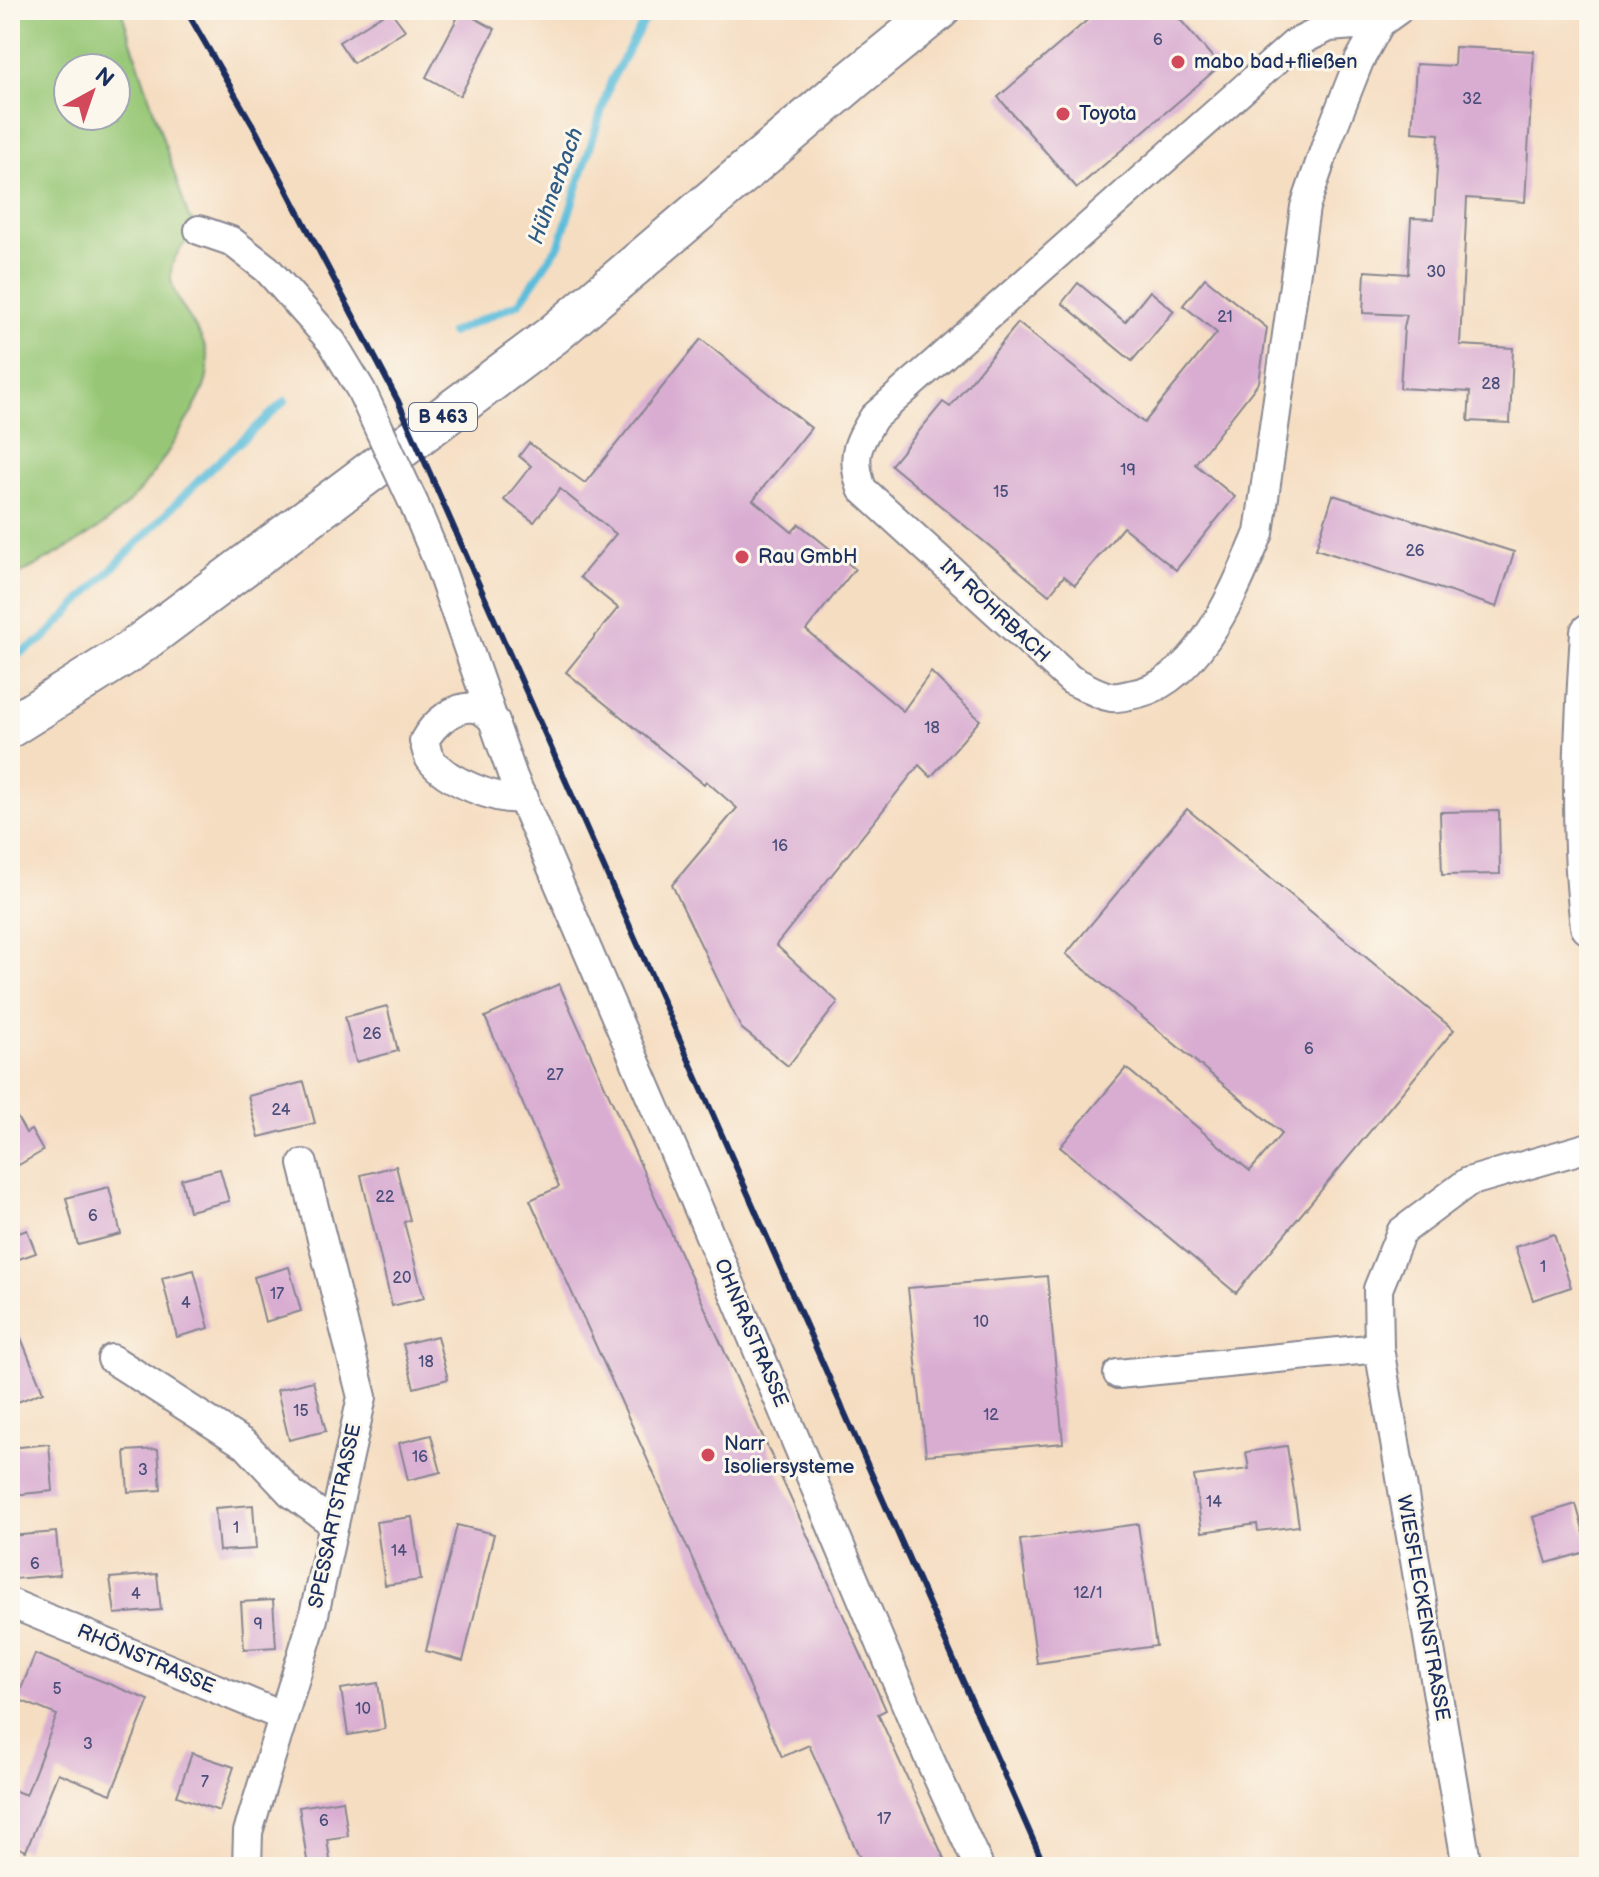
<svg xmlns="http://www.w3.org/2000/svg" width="1599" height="1877" font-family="'Balsamiq Sans',sans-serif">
<rect width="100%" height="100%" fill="#fbf7ec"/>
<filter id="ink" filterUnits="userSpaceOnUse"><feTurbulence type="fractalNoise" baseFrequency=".0125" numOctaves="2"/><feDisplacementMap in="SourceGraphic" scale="16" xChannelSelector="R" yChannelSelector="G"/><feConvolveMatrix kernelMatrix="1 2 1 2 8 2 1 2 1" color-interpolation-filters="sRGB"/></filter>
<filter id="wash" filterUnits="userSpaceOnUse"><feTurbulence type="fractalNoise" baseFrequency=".006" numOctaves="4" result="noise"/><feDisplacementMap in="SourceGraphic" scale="32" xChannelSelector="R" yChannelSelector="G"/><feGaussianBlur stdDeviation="1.8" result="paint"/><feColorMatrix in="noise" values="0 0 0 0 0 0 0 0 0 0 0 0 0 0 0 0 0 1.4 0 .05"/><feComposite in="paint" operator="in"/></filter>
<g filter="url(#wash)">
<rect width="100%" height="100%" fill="#f5ddc1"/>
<path fill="#97c776" stroke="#597b6a" stroke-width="2" fill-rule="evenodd" d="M10 10H121L188 216 199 230C129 287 212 315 208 369 207 389 194 408 184 425 165 458 143 492 114 516 87 540 42 561 10 580ZM68 68H116V116H68Z"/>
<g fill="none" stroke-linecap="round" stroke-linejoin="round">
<g stroke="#5cbddb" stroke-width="8">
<path d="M451 333 519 303 559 245 611 81 650 10"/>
<path d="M10 659 42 640 206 473 285 401"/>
</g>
</g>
<g id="blocks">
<g fill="#d9add2">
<path d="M390 10 405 30 353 63 339 42Z"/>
<path d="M1099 10H1172L1220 66 1077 188 998 97Z"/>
<path d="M461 11 495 29 460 96 426 77Z"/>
<path d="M1455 47 1534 51 1525 202 1467 198 1460 345 1513 348 1510 423 1468 421 1470 392 1400 388 1404 327 1407 315 1363 313 1365 271 1408 274 1411 218 1434 219 1439 134 1412 132 1416 64 1454 66Z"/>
<path d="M1205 278 1267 328 1259 382 1195 464 1235 497 1176 570 1123 527 1075 585 1064 576 1049 595 891 465 943 402 950 407 1018 323 1144 423 1217 333 1183 305Z"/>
<path d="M1078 283 1125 322 1150 291 1174 311 1132 361 1062 303Z"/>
<path d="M701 339 811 428 753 500 792 532 799 524 855 569 806 630 903 711 931 672 980 720 931 777 919 765 776 945 838 1002 788 1066 741 1028 672 885 737 808 706 781 704 784 566 672 618 608 580 577 616 534 560 489 534 522 504 500 531 466 519 456 529 443 585 483Z"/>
<path d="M1333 495 1514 552 1497 607 1316 549Z"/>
<path d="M1187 809 1454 1030 1236 1293 1060 1147 1126 1068 1250 1171 1282 1133 1066 954Z"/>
<path d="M1499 811 1500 874 1442 875 1440 812Z"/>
<path d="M559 984 886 1710 878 1714 948 1867H864L809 1745 782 1757 530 1200 559 1187 485 1017Z"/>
<path d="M387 1006 398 1051 356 1062 345 1017Z"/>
<path d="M304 1082 315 1123 259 1137 248 1096Z"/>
<path d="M10 1105 26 1133 31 1130 43 1151 10 1170Z"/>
<path d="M396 1166 410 1220 404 1222 424 1298 392 1306 361 1175Z"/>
<path d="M220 1169 229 1201 189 1211 181 1179Z"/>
<path d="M109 1187 121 1234 78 1245 66 1198Z"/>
<path d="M27 1230 36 1253 10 1262V1236Z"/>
<path d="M1554 1234 1571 1287 1533 1300 1515 1247Z"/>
<path d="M289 1267 301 1311 265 1322 254 1277Z"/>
<path d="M194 1270 209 1328 177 1337 162 1278Z"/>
<path d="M1047 1276 1063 1443 926 1455 908 1288Z"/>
<path d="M10 1311 43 1392 10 1405Z"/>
<path d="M437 1336 448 1379 414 1388 403 1344Z"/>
<path d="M313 1381 326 1431 289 1440 277 1390Z"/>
<path d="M431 1435 441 1472 408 1480 399 1443Z"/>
<path d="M49 1444 53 1491 12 1495 10 1448Z"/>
<path d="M1287 1446 1299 1526 1258 1531 1257 1524 1202 1532 1194 1476 1249 1469 1246 1452Z"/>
<path d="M158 1449 161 1490 128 1492 125 1451Z"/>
<path d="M1576 1504 1589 1551 1547 1563 1533 1517Z"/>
<path d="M253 1505 256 1549 219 1551 215 1508Z"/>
<path d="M412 1517 421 1580 385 1585 376 1522Z"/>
<path d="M1138 1524 1156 1646 1037 1663 1020 1540Z"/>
<path d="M457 1525 494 1534 463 1661 426 1651Z"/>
<path d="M56 1532 60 1575 13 1579 10 1536Z"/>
<path d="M157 1574 161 1610 115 1614 110 1578Z"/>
<path d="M273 1600 276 1647 244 1649 241 1602Z"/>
<path d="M35 1654 149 1700 111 1794 58 1773 26 1851 10 1844V1789L26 1795 57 1715 17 1699Z"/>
<path d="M378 1683 385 1729 348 1735 341 1689Z"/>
<path d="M192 1753 234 1767 219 1811 177 1796Z"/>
<path d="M343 1800 348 1836 327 1839 331 1867H308L299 1807Z"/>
</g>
</g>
</g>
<g filter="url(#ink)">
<use href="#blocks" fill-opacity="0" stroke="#888690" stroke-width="2"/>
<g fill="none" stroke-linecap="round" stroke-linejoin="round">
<defs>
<g id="minor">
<path d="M1380 23 1329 27 1294 44 874 417C856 446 851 457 862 489L1071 680C1083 685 1098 695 1111 697 1116 698 1124 696 1129 695 1198 686 1235 589 1259 533L1305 207 1329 137 1359 61 1380 23 1398 10"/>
<path d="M199 230 231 241 267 269 332 342 361 390 374 418"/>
<path d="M414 504 438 562 513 777 700 1212 928 1756 979 1867"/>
<path d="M495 721C491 718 484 711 479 709 457 702 433 724 424 741 426 746 427 755 430 759 446 781 498 802 524 798"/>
<path d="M112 1359 246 1445 291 1493 334 1524"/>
<path d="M1118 1374 1379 1348"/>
<path d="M10 1603 282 1716"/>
<path d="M247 1867 248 1832 313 1619 362 1397 303 1164"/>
<path d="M1467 1867 1379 1348 1378 1289 1401 1232 1468 1182 1589 1147"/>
</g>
<path id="major" d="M1589 632C1583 730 1577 828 1589 926"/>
<path id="highway" d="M10 727 129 652 553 335 854 79 939 10"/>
</defs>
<use href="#minor" stroke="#888690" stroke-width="32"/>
<use href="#major" stroke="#888690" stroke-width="40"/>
<use href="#highway" stroke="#888690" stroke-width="44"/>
<use href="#minor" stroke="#fff" stroke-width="28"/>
<use href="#major" stroke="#fff" stroke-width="36"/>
<use href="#highway" stroke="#fff" stroke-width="40"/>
<path stroke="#1b2f5e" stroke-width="6" d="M186 10 256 131 398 401 1045 1867"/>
<defs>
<path id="minor-bridge" d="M374 418 414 504"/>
</defs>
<use href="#minor-bridge" stroke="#888690" stroke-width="32" stroke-linecap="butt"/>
<use href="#minor-bridge" stroke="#fff" stroke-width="28"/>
</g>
</g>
<g fill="#d1495b" stroke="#fbf7ec" stroke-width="3">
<circle cx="1178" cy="62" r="8"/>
<circle cx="1063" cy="114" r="8"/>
<circle cx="742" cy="557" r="8"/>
<circle cx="708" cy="1455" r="8"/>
</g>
<g text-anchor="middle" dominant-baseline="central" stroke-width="6" stroke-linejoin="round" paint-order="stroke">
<g font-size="16" fill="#4a4e7b">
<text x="1158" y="40">6</text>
<text x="1472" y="99">32</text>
<text x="1436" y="272">30</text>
<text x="1225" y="317">21</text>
<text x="1491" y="384">28</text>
<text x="1128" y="470">19</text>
<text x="1001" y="492">15</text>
<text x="1415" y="551">26</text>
<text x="932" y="728">18</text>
<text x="780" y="846">16</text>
<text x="372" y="1034">26</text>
<text x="1309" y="1049">6</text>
<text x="555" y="1075">27</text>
<text x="281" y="1110">24</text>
<text x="385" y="1197">22</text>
<text x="93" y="1216">6</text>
<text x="1543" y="1267">1</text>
<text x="402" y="1278">20</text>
<text x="277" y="1294">17</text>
<text x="186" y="1303">4</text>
<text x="981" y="1322">10</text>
<text x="426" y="1362">18</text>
<text x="301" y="1411">15</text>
<text x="991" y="1415">12</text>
<text x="420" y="1457">16</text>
<text x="143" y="1470">3</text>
<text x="1214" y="1502">14</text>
<text x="236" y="1528">1</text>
<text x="399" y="1551">14</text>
<text x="35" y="1564">6</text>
<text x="1088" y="1593">12/1</text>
<text x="136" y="1594">4</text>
<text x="258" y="1624">9</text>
<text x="57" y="1689">5</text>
<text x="363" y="1709">10</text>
<text x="88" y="1744">3</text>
<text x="205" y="1782">7</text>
<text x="884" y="1819">17</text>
<text x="324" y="1821">6</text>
</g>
<rect fill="#fbf7ec" stroke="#5e6b89" stroke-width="2" x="409" y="403" width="68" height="28" rx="6"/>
<g font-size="18" font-weight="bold" fill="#1b2f5e">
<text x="443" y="417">B 463</text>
</g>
<g font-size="20" fill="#1b2f5e" stroke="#fbf7ec" text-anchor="start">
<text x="1194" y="62">mabo bad+fließen</text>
<text x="1079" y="114">Toyota</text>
<text x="758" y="557">Rau GmbH</text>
<text x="724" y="1444">Narr<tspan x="724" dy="23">Isoliersysteme</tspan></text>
</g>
<g font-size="20" fill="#1b2f5e" stroke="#fbf7ec">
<text transform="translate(995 611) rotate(43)">IM ROHRBACH</text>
<text transform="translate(751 1333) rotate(67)">OHNRASTRASSE</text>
<text transform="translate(335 1516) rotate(-78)">SPESSARTSTRASSE</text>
<text transform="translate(1423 1608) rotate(80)">WIESFLECKENSTRASSE</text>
<text transform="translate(146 1659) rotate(23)">RHÖNSTRASSE</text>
</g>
<g font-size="22" font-style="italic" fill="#2e5a84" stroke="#fbf7ec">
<text transform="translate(556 186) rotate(-70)">Hühnerbach</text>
</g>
</g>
<rect width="1599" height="1877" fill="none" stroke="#fbf7ec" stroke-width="40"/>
<g transform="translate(92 92) rotate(40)"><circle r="38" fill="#fbf7ec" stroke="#a1a7b3" stroke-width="2"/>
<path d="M0-6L14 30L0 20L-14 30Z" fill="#d1495b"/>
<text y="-12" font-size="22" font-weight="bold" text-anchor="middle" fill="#1b2f5e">N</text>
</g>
</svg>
